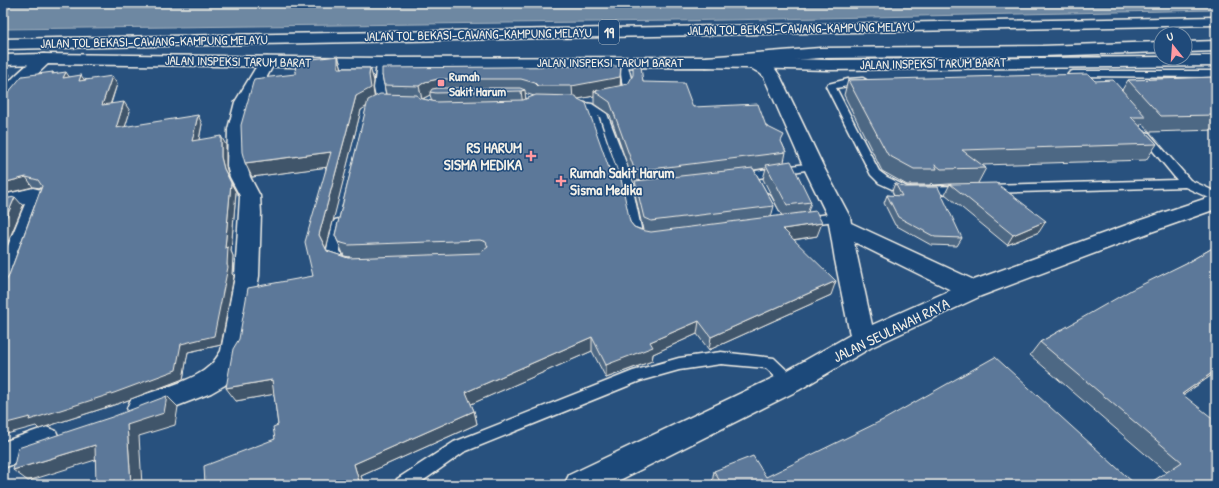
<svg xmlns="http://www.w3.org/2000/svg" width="1219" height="488" font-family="'Patrick Hand',sans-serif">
<rect width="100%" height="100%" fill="#28517e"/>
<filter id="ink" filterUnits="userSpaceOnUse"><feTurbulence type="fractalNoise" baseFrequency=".025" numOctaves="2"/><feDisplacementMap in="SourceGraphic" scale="8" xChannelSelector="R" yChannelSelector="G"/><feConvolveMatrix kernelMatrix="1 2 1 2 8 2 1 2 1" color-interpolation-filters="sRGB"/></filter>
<g filter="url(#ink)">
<path fill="#6e88a2" stroke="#a4b2be" d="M3 3H1216V10L675 21 3 29Z"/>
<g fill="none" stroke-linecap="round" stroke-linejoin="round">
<defs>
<g id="service">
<path d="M623 59 627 62 633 87 630 93 619 98 614 95 623 89V87L619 62Z"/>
<path d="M381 60 385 63 384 88 387 103 382 106 377 103 374 88 377 63Z"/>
<path d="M1073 71H1216V77L1070 76 1068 74 1070 72Z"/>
<path d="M863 78 868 81 866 83 836 88 879 171 887 177 907 187 963 186 967 187 969 190 967 193 905 195 879 183 871 175 826 86 828 84 848 79Z"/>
<path d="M572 101 592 104 607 114 633 181V190L642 233 649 239 647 242C642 244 637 242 633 238 629 234 622 197 622 189H616L611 184 588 116 579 111 578 108 569 106 567 104ZM598 116 600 117 622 183 621 182Z"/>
<path d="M1145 132 1149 133 1190 180 1216 192V201L1185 187 988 193 984 192 982 189 984 186 988 185 1177 180 1140 135Z"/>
<path d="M813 163 818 166 817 168 741 181 737 179 736 177 737 175 741 173Z"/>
<path d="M765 193 769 194 771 197 786 224 784 227H776L774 224 759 197 761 194Z"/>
<path d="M839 213 843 214 845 217 843 220 804 225 800 224 798 221 800 218 804 217Z"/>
<path d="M339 219 343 220 345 223 339 249 343 257 350 259 352 262 350 265 346 267 334 263 327 249 333 223 335 220Z"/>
<path d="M721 352 774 358 795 378 797 382 795 386 790 388 785 386 766 368 721 364 679 370 640 381 464 452 417 485H395L397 479 454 442 633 371 679 358Z"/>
</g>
<g id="minor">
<path d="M44 54 50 56 52 59 50 62 29 82 9 107 3 108C3 104 2 97 3 92 5 83 35 56 44 54Z"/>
<path d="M267 57 273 59 275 62 253 102 246 129 247 166 250 177 260 196 261 213 259 276 246 352 234 375 225 385 211 393 141 420 131 417 127 408 131 399C151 392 193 381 207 368 213 364 217 357 221 351L235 276 239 213 240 196 230 177 227 166 228 129 235 102 261 59Z"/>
<path d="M755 59 773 66 780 76 823 166 850 217 851 223 974 280 1135 222 1216 195V209L1151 232 981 296 872 347 799 390 610 485H564L569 475 781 374 850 335 835 260 828 217 803 166 764 77C759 71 751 70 747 64L749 61ZM854 242 951 290 872 325Z"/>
<path d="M33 188 45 191 48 196 15 287 11 293 3 296V258L25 204 3 209V195Z"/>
<path d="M46 427 56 431 60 440 56 449 3 468V442Z"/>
</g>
<path id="primary" d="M44 54 381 58 706 57 829 60 1161 57V58H1185V56H1216V66L829 70 706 67 381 68 44 64 3 65V55Z"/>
<g id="motorway">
<path d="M1216 17V25L3 49V39Z"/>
<path d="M1216 41V51L1185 52V42Z"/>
<path d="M1161 42V52L1042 56 820 58 706 67 700 65 698 62 700 59 706 57 820 48 1042 46Z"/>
</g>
</defs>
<use href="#service" stroke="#f4f1e8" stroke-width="3"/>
<use href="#minor" stroke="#f4f1e8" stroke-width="3"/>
<use href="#primary" stroke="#f4f1e8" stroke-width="3"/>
<use href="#motorway" stroke="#f4f1e8" stroke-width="3"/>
<use href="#service" fill="#1f4a7a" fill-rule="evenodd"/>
<use href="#minor" fill="#1f4a7a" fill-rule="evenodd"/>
<use href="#primary" fill="#1f4a7a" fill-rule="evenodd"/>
<use href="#motorway" fill="#1f4a7a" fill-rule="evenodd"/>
</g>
<g fill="#4e6784" stroke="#f4f1e8" fill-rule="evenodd">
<path d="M338 56 342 68H370L374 81 373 88 374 97 386 94 384 85 382 75 621 79 620 86 643 82 693 107 766 126 782 143 786 152 784 162 811 202 808 212 817 236 794 240 831 295 709 350 697 334 653 354 652 361 606 378 592 351 471 404 474 411 477 424 361 476 364 485H205L275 439 278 425 274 394 236 401 313 276 326 167 252 177ZM525 93 534 96 526 99ZM430 95 432 101 423 99 428 96ZM594 96V104L610 115 634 184H635V194L643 230 634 227 630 222 610 171 578 99ZM367 106 335 235 344 256 350 257 348 258 327 251 326 247 361 110ZM766 168 763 179 782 216 771 217 774 206 754 170Z"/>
<path d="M53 72 54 74 69 77 117 84 111 104 130 111 125 127 202 124 199 140 226 145V166L229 178 236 192 231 251 233 256 232 274 234 276 221 345 188 352 183 379 123 402 39 429 36 426 8 278 41 188 33 187 3 194V99Z"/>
<path d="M1216 77V130L1150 132 1142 123 1140 126 1157 144 1146 160 982 165 986 168 978 183 1039 232 1007 245 945 194 950 184 933 185 931 183 930 185H907L882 171 844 95 848 80 1095 81 1122 90 1128 80Z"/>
<path d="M895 183 962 238 957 246 931 245 895 225 884 203 887 195 894 196 892 191Z"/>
<path d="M1216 246V374L1215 373 1183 395 1216 485 1166 472 1030 355 1040 342 1190 261Z"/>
<path d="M714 471 766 477 1136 485H713L712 483Z"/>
</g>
<g fill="#40546b" stroke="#f4f1e8">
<path d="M338 56 342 69 338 68Z"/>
<path d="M4 66 10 75 3 86V67Z"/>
<path d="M621 66 620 91H594V96L573 100 572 86Z"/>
<path d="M370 68 374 81 373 88 375 101 361 110 326 249 319 235 356 96 369 75Z"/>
<path d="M66 72 72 81 63 78Z"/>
<path d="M81 75 87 84 79 81Z"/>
<path d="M112 76 117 84 107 114 102 105Z"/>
<path d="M438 79 441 92H430V95L422 99 419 86 425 82Z"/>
<path d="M525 90 526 103 523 105 521 91Z"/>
<path d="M124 102 130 111 122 137 116 128Z"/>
<path d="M198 115 202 124 197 150 192 141Z"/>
<path d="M221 136 226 145V166L229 178 224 169 221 157Z"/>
<path d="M331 152 336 166 252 177 245 163Z"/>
<path d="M26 177 33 187 3 194V183Z"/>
<path d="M231 183 236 192 231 251 233 256 232 274 234 276 221 345 188 352 183 379 123 402 39 429 36 426 3 435V424L181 344 227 265 225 248Z"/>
<path d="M15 197 23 206 3 254V225Z"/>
<path d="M1046 221 1039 232 1007 245 1013 235Z"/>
<path d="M822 223 817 236 779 242 783 229Z"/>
<path d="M836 281 831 295 709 350 711 337Z"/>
<path d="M699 321 697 334 653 354 652 361 606 378V365L650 342Z"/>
<path d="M592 337V351L469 405 466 392Z"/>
<path d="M1216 370V372L1168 406 1182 394Z"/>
<path d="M272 380 281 393 236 401 226 388Z"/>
<path d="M167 396 178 407 175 425 139 436 142 485H131L127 425Z"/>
<path d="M474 411 477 424 361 476 364 485H360L354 464Z"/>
<path d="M95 445 108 456 28 481 13 470Z"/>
</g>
<g fill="#5b7899" stroke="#f4f1e8">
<path d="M338 56V68H370L369 75 371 88 356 96 319 235 327 251 348 258 480 253 488 247 486 242 480 240 349 245 338 242 335 235 368 100 380 94 417 95 419 98 436 102 523 100 536 95 576 96 578 99 586 103 610 171 621 179 630 222 634 227 641 230 651 232 816 211 822 223 783 229 836 281 711 337 699 321 650 342 653 347 606 365 592 337 466 392 474 411 354 464 360 485H205L204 466 275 439 273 427 278 425 272 380 226 388 233 349 239 339 248 288 313 276 305 242 331 152 245 163 242 152 241 125 254 79 295 74 296 61Z"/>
<path d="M621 66 620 77 572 86H538L535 83 521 79H438L425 82 419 86 384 85 382 75V68Z"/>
<path d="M633 66H641L643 82 684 83 693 107 758 104 766 126 784 135 781 141 786 152 635 171 610 102 594 91 628 84 633 75Z"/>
<path d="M53 72 52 74 66 72 63 78 81 75 79 81 112 76 102 105 124 102 116 128 198 115 192 141 221 136V157L224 169 231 183 225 248 228 247 227 265 228 267 214 336 181 344 176 370 114 393 29 420 30 417 3 424V285L8 278 42 186 38 180 26 177 3 183V99L22 76Z"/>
<path d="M1088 74 1095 81 1113 80 1146 117H1131L1157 144 962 150 986 168 941 169 935 164 937 169H914L888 155 848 80Z"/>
<path d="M1216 77V115L1161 116 1128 80Z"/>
<path d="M438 88H520L525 90 521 91 436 93 430 92 432 89Z"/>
<path d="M791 161 811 202 787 205 766 165Z"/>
<path d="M753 168 774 206 651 221 644 218 635 181Z"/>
<path d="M895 183 904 187H938L962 238 935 237 898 217 887 195 902 196Z"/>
<path d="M996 183 1046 221 1013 235 950 184Z"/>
<path d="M15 197 3 225V199Z"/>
<path d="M1216 246V370L1182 394 1216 421V485H1147L1182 462 1040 342 1131 290 1190 261Z"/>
<path d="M995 357 1136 485H722L714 471 753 456 766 477 885 419Z"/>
<path d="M167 396 164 413 127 425 131 485H96L95 445 13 470 18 448 112 417Z"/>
</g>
</g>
<g fill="#ff9aa2" stroke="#1f4a7a" stroke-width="1.5">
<rect x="437" y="79" width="8" height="8" rx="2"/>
<path d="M529 150h4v4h4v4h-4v4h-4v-4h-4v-4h4z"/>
<path d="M559 175h4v4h4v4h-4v4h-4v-4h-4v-4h4z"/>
</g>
<g text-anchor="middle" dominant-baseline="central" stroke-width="3" stroke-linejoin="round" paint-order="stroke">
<g font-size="13" fill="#f4f1e8" stroke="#1f4a7a">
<text transform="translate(801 28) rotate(-1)">JALAN TOL BEKASI–CAWANG–KAMPUNG MELAYU</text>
<text transform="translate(478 34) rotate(-1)">JALAN TOL BEKASI–CAWANG–KAMPUNG MELAYU</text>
<text transform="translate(154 41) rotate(-1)">JALAN TOL BEKASI–CAWANG–KAMPUNG MELAYU</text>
<text transform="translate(238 61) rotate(1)">JALAN INSPEKSI TARUM BARAT</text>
<text x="610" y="62">JALAN INSPEKSI TARUM BARAT</text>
<text transform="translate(933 63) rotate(-1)">JALAN INSPEKSI TARUM BARAT</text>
</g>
<g font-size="13" font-weight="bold" fill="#f4f1e8" stroke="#1f4a7a" text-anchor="start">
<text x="449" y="76">Rumah<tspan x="449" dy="15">Sakit Harum</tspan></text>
</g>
<rect fill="#1f4a7a" stroke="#b4bfc7" stroke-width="1" x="599" y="20" width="20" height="24" rx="3"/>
<g font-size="14" font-weight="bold" fill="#f4f1e8">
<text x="609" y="32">19</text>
</g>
<g font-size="15" font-weight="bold" fill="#f4f1e8" stroke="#1f4a7a" text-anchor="end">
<text x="522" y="147">RS HARUM<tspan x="522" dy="17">SISMA MEDIKA</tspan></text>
<text x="570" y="172" text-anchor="start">Rumah Sakit Harum<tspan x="570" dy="17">Sisma Medika</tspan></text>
</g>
<g font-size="15" fill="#f4f1e8" stroke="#1f4a7a">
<text transform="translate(891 330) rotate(-26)">JALAN SEULAWAH RAYA</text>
</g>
</g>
<rect width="1219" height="488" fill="none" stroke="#1f4a7a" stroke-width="16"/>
<rect x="8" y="8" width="1203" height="472" fill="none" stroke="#f4f1e8" stroke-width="1.5" filter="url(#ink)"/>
<g transform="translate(1173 46) rotate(343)"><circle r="19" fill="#1f4a7a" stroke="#748da6"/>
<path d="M0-3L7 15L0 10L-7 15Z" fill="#ff9aa2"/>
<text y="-6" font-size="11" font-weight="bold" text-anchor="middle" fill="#f4f1e8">U</text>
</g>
</svg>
